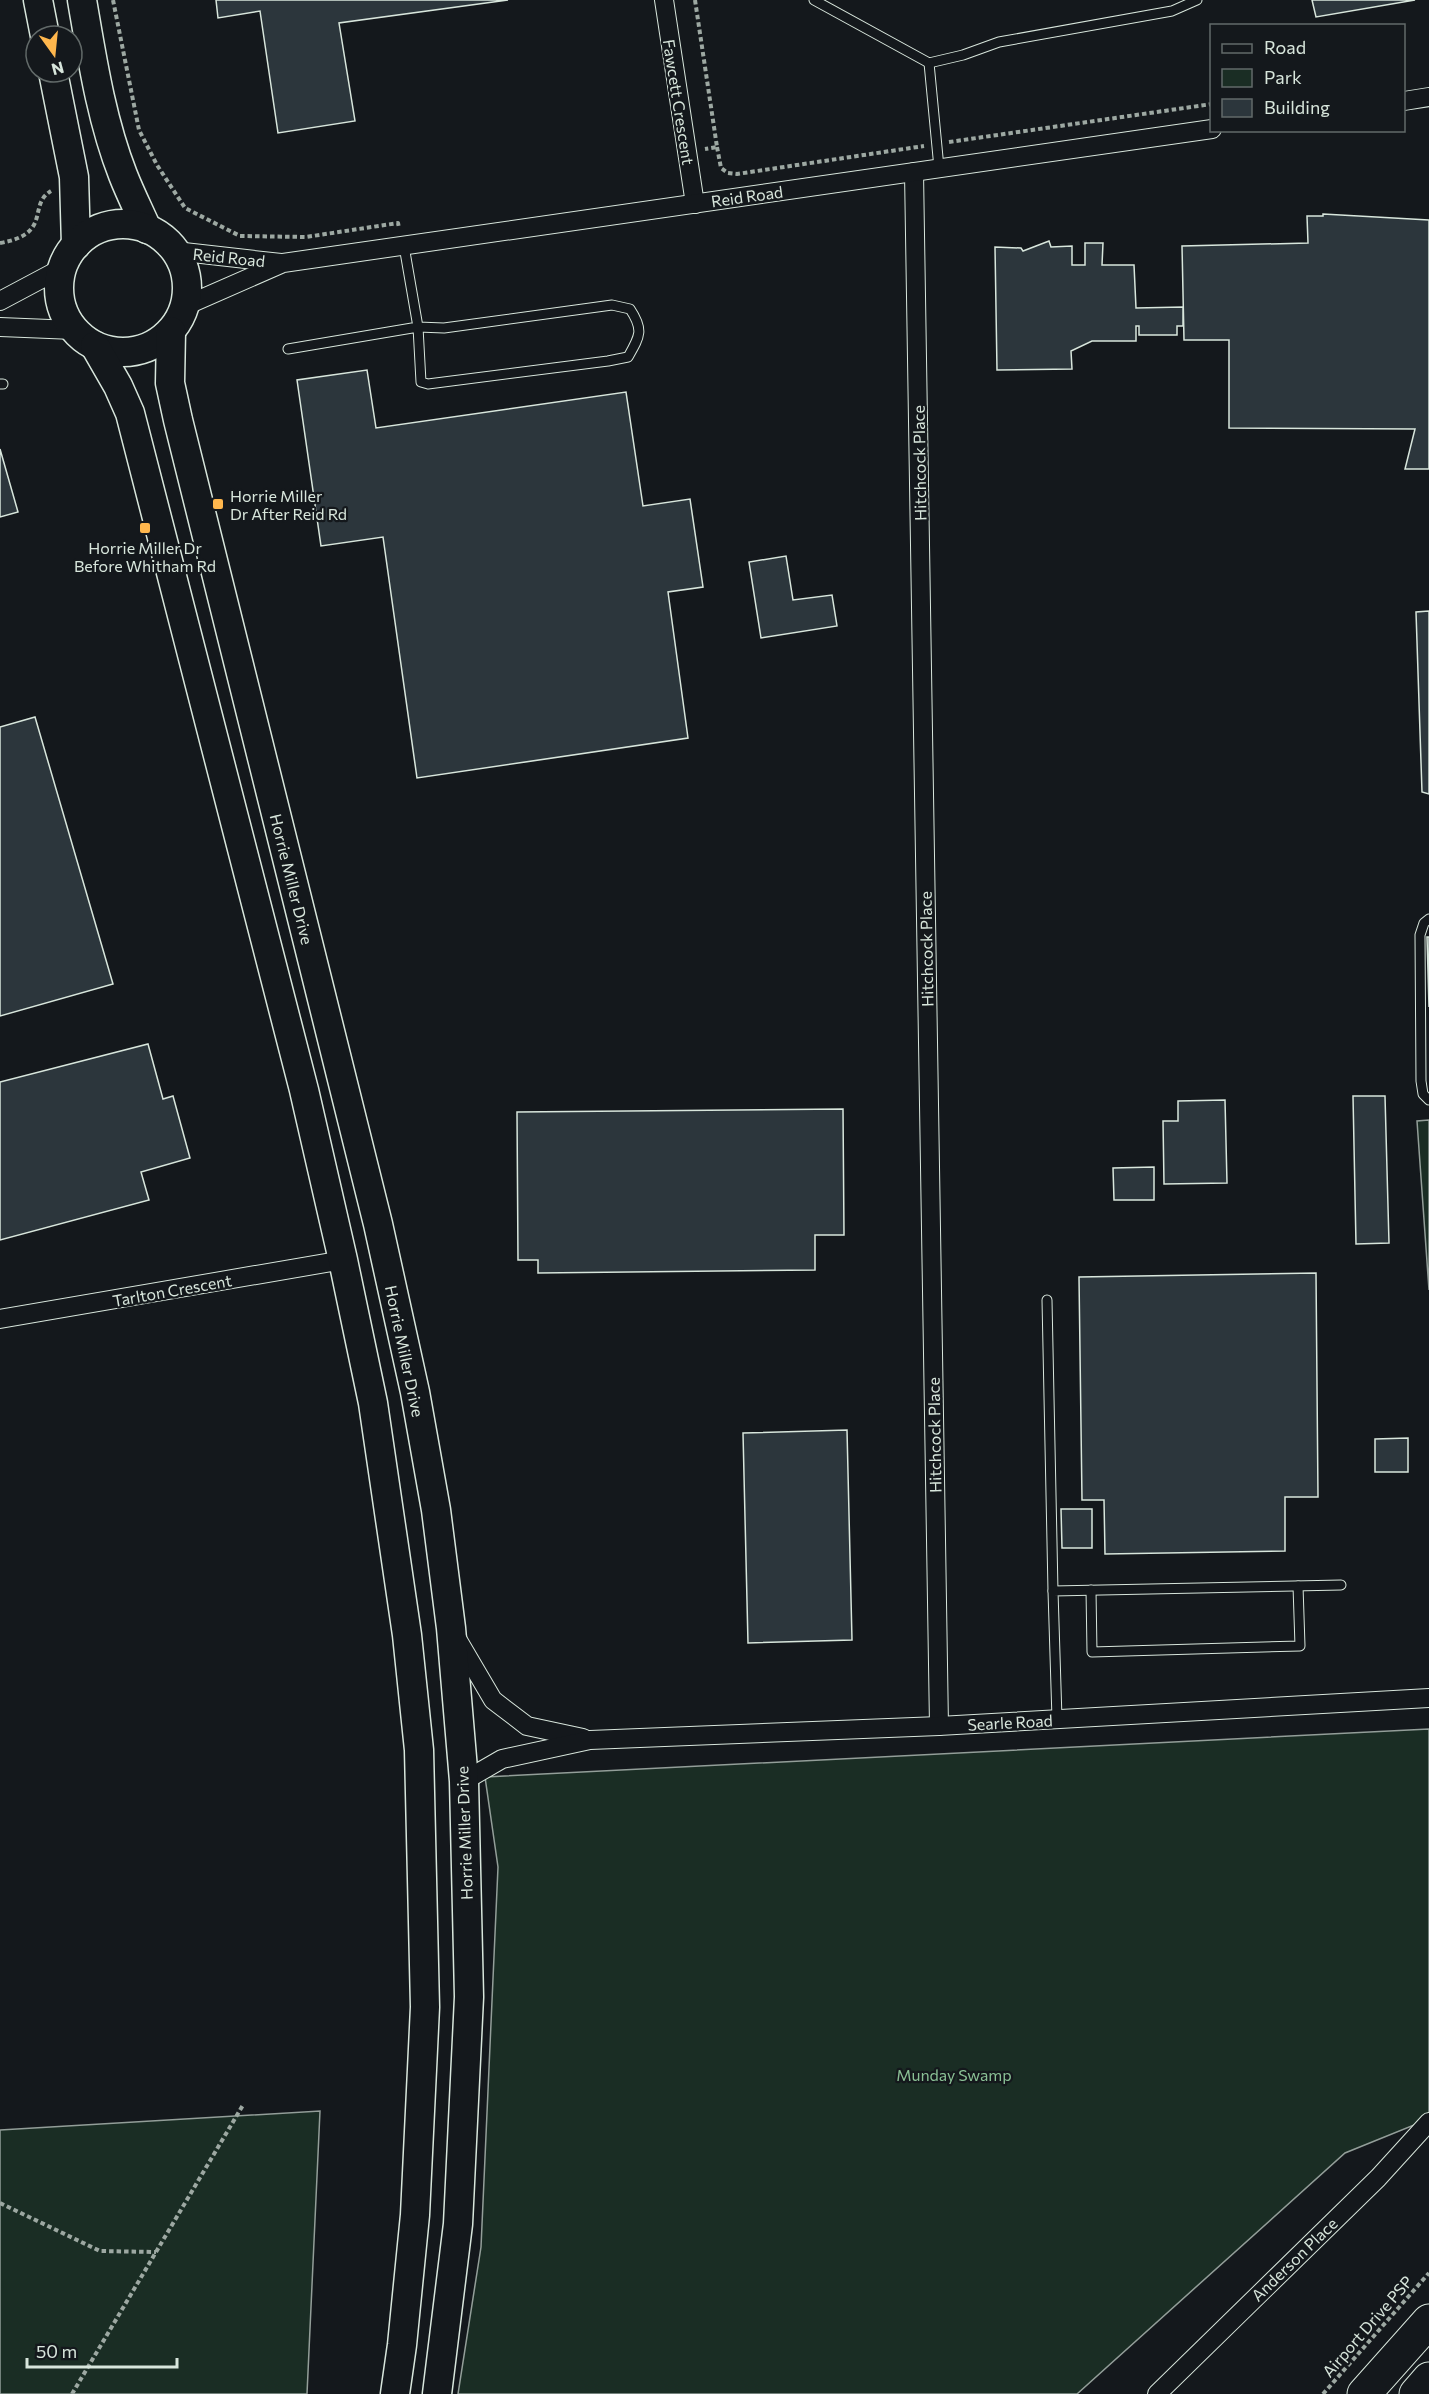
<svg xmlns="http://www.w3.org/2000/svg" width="1429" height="2394" font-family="Commissioner,sans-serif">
<rect width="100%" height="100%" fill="#14181c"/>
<g fill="#1a2d24" stroke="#939e99" stroke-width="1.5">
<path d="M1429 1120V1290L1417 1121Z"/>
<path d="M1429 1729V2119L1345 2153 1077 2394H458L481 2247 498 1867 485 1777Z"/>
<path d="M320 2111 307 2394H0V2130Z"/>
</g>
<g fill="#2c363c" stroke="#d8e6dc" stroke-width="1.5">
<path d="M216 0H508L339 23 355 121 278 133 260 11 218 18Z"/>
<path d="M1312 0H1415L1316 17Z"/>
<path d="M1323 214 1429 220V469H1405L1415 429 1229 428V340H1184L1182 246 1308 243 1307 216H1323Z"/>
<path d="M1049 241 1051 247 1072 246V265H1085V243H1103L1102 265H1134L1136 308 1183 307V326H1177V335H1139V326H1136V341H1092L1071 351 1072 369 997 370 995 247 1021 248 1023 251Z"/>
<path d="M367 370 376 428 626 392 643 506 690 499 703 587 668 592 688 738 417 778 383 537 321 546 297 380Z"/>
<path d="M0 449 18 512 0 517Z"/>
<path d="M786 556 793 600 832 595 837 626 761 638 749 562Z"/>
<path d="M1429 611V794L1422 792 1416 612Z"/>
<path d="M35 717 113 984 0 1016V727Z"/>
<path d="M1427 937H1429V1007Z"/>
<path d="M148 1044 163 1099 173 1096 190 1158 141 1172 149 1200 0 1240V1082Z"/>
<path d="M1353 1096H1385L1389 1243 1356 1244Z"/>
<path d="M1225 1100 1227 1183 1164 1184 1163 1121H1178V1101Z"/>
<path d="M843 1109 844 1235H815V1270L538 1273V1260H518L517 1112Z"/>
<path d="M1154 1167V1200H1114L1113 1168Z"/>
<path d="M1316 1273 1318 1497H1285V1551L1105 1554 1104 1500H1082L1079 1277Z"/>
<path d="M847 1430 852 1640 748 1643 743 1433Z"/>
<path d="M1408 1438V1472H1375V1439Z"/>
<path d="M1061 1509H1092V1548H1062Z"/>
</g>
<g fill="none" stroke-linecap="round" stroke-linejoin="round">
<defs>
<g id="service">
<path d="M814 0 929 63 963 55 999 42 1172 11 1197 0"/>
<path d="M929 63 939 168"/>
<path d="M288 349 418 327 444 328 612 305 630 309C644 330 640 336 628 357L608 361 428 384 421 382 418 327 404 246"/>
<path d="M0 384H3"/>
<path d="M1429 919 1424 923 1420 935 1421 1081 1423 1094 1429 1100"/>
<path d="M1047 1300 1053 1591"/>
<path d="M1091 1590 1092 1652 1300 1646 1298 1586"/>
<path d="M1057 1719 1053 1591 1341 1585"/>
</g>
<g id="minor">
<path d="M664 0 695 204"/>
<path d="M1404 101 1429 97"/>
<path d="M914 172 939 1726"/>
<path d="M175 251 281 263"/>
<path d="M0 301 62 268"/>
<path d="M185 306 283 263 1212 129"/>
<path d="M0 327 74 330"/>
<path d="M0 1319 343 1260"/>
<path d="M456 1637 493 1700 527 1726 583 1738"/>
<path d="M464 1781 502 1759 590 1740 939 1726 1429 1698"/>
<path d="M1157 2394 1378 2178 1429 2122"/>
</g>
<g id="primary">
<path d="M38 0 45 36"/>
<path d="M82 0C92 58 101 119 123 175 130 193 139 211 147 229"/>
<path d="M53 72 74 177 76 245"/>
<circle cx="123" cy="288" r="64"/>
<path d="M171 331 170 383 178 420 378 1224 415 1392 436 1510 451 1628 464 1781 469 1997 458 2224 437 2394"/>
<path d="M95 346 118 386 130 413 304 1090 343 1260 373 1403 407 1635 419 1750 425 2007 415 2215 402 2345 395 2394"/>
</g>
<g id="motorway">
<path d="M1364 2394 1429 2321"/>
<path d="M1416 2394 1429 2379"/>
</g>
</defs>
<use href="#service" stroke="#d8e6dc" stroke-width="11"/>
<use href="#minor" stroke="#d8e6dc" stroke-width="20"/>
<use href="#primary" stroke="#d8e6dc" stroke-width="31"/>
<use href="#motorway" stroke="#d8e6dc" stroke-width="35"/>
<g stroke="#9da8a2" stroke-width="4" stroke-dasharray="4.5 3" stroke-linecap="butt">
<path d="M113 0 139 130 157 165 185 208 240 236 306 237 398 223 399 228"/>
<path d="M695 0 717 147 705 149"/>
<path d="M949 142 1212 104"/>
<path d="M717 147 721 168 728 173 737 174 924 146"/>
<path d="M0 243C53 234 27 205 51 191"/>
<path d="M0 2203 100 2251 156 2252"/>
<path d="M72 2394 243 2105"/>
<path d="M1323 2394 1429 2273"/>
</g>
<use href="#service" stroke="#14181c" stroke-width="9"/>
<use href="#minor" stroke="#14181c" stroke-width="18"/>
<use href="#primary" stroke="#14181c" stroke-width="28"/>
<use href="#motorway" stroke="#14181c" stroke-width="33"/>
</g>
<g fill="#ffb74d" stroke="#14181c" stroke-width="2">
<rect x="212" y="498" width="12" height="12" rx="3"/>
<rect x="139" y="522" width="12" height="12" rx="3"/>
</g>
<g text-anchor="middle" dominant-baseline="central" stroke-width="4.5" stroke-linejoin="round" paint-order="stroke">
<g font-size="16" fill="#d8e6dc" stroke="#14181c">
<text transform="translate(679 102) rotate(81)">Fawcett Crescent</text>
<text transform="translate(747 196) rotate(-8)">Reid Road</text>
<text transform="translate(229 257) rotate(6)">Reid Road</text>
<text transform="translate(919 463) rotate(-91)">Hitchcock Place</text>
<text transform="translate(292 879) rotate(76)">Horrie Miller Drive</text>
<text transform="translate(926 949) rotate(-91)">Hitchcock Place</text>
<text transform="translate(172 1290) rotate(-10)">Tarlton Crescent</text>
<text transform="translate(405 1351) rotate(78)">Horrie Miller Drive</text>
<text transform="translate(934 1435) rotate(-91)">Hitchcock Place</text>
<text transform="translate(1010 1722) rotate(-3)">Searle Road</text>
<text transform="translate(464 1833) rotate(-92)">Horrie Miller Drive</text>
<text transform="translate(1294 2259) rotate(-44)">Anderson Place</text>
<text transform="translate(1367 2326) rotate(-49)">Airport Drive PSP</text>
</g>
<g font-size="16" fill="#d8e6dc" stroke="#14181c" text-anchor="start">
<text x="230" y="495">Horrie Miller<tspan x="230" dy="18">Dr After Reid Rd</tspan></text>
<text x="145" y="547" text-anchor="middle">Horrie Miller Dr<tspan x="145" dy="18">Before Whitham Rd</tspan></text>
</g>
<g font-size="16" fill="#8ac095" stroke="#14181c">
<text x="954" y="2074">Munday Swamp</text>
</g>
</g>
<rect x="1210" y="24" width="195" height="108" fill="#14181c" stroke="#626a69" stroke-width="1.5"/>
<rect x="1222" y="44" width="30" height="9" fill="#14181c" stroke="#626a69" stroke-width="1.5"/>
<text x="1264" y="54" font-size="18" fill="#d8e6dc">Road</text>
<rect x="1222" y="69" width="30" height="18" fill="#1a2d24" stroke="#626a69" stroke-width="1.5"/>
<text x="1264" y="84" font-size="18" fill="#d8e6dc">Park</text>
<rect x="1222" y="99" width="30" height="18" fill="#2c363c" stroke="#626a69" stroke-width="1.5"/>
<text x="1264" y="114" font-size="18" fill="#d8e6dc">Building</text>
<g transform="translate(54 54) rotate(165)"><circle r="28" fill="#14181c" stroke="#626a69" stroke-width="1.5"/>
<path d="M0-4.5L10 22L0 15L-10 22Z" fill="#ffb74d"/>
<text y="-9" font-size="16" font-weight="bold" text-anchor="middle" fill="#d8e6dc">N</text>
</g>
<path d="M27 2358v9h150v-9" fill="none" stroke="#d8e6dc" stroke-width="3"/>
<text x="36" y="2358" font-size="18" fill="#d8e6dc" stroke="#14181c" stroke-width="4.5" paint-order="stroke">50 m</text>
</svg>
